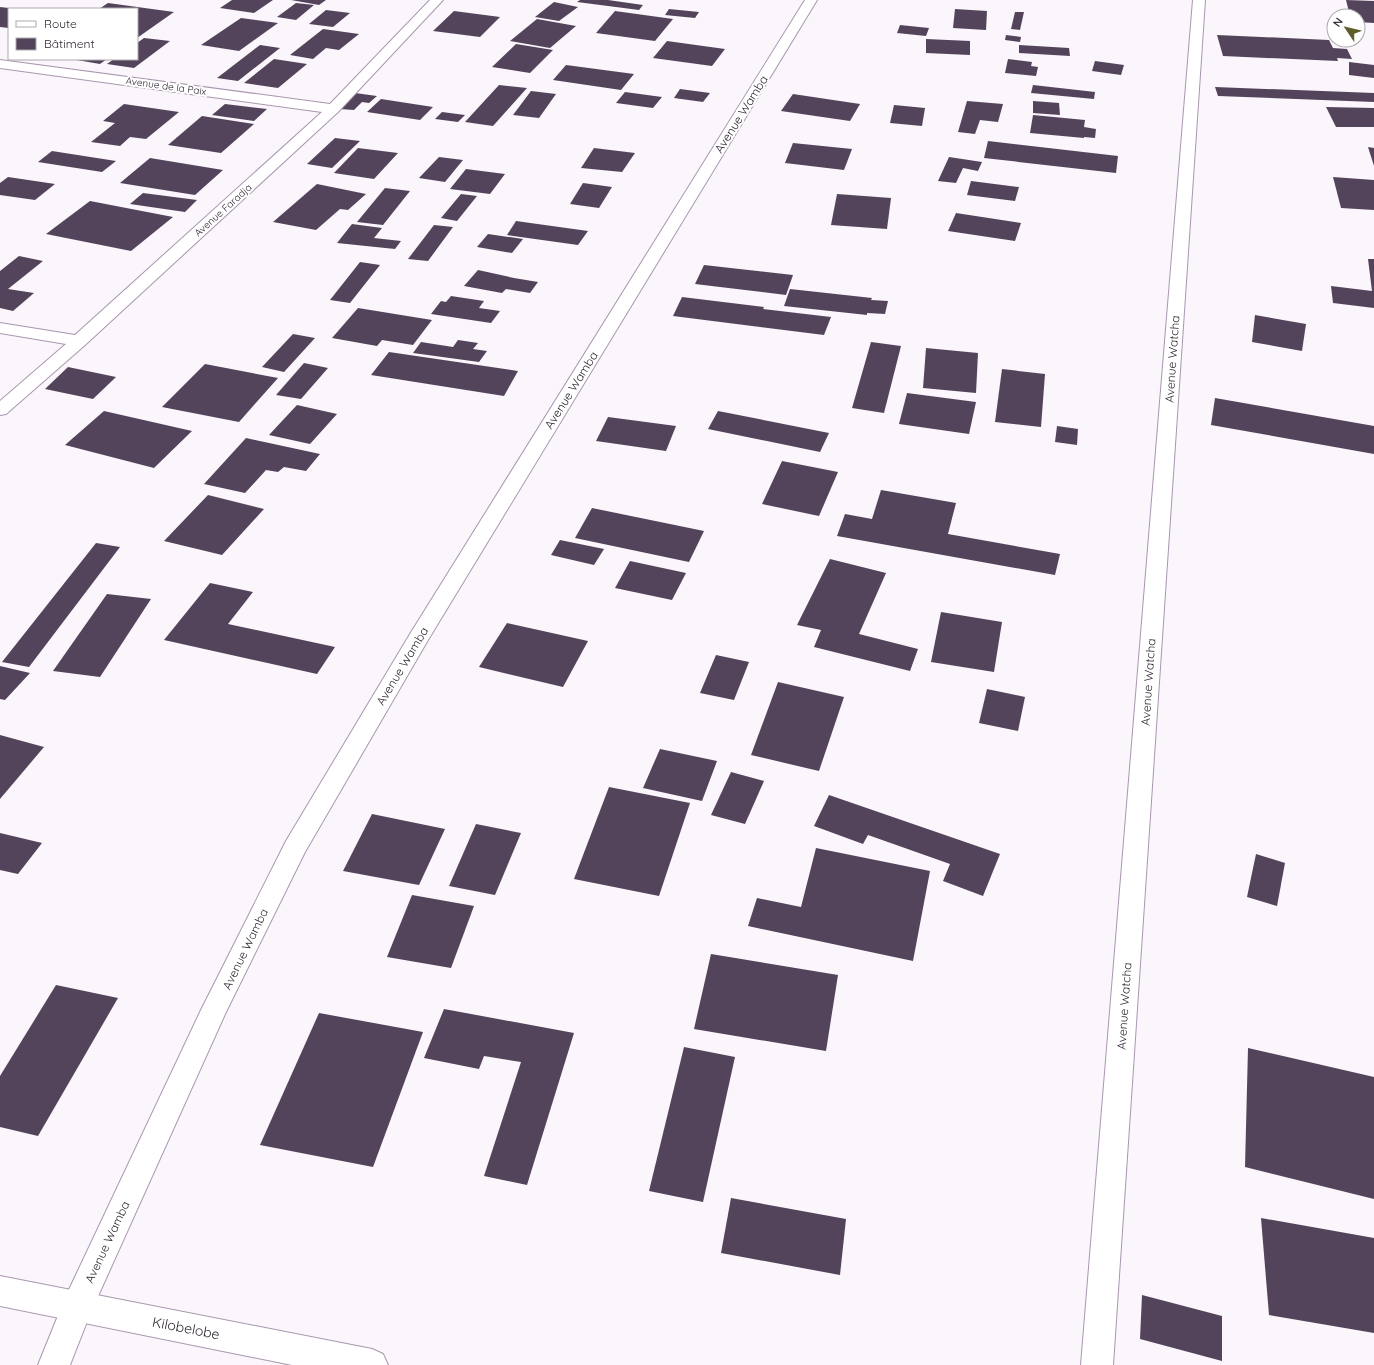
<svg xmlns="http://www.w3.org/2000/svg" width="1374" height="1365" font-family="Quicksand,sans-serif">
<rect width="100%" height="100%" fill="#faf6fb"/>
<g fill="#54445b">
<path d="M232 0H273L254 13 220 8Z"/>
<path d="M291 0H326L319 5Z"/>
<path d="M580 0H608L643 5 639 10 577 2Z"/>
<path d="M1346 0 1374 1V23L1358 22V16H1350Z"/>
<path d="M554 2 578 7 559 21 535 17Z"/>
<path d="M108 3 174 12 137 38V9H99Z"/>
<path d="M296 3 314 5 296 20 277 17Z"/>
<path d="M0 7 9 8V28L0 27Z"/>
<path d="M669 9 699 12 695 18 665 15Z"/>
<path d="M955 9 987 11 986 30 953 28Z"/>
<path d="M326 10 350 13 333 27 309 24Z"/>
<path d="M454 11 500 17 480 37 433 31Z"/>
<path d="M615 11 673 19 655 41 596 33Z"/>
<path d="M1015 12H1024L1020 30 1011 29Z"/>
<path d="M241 18 278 23 239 51 201 45Z"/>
<path d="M537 19 576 26 550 48 510 41Z"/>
<path d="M900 25 929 28 926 36 897 33Z"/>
<path d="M323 29 359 34 339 50 326 48 313 59 290 55Z"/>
<path d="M1006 35 1021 37 1020 42 1005 40Z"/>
<path d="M1217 35 1329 40 1333 48 1347 49 1352 59 1337 58 1338 61 1223 56Z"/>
<path d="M144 38 170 41 134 68 107 64 114 59H137V43Z"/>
<path d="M926 39 970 41V55L926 53Z"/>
<path d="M667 41 725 49 712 66 653 58Z"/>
<path d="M516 44 553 50 530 73 492 67Z"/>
<path d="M260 45 280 48 238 81 217 78Z"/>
<path d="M1019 45 1069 48 1070 56 1019 53Z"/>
<path d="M71 59H107L100 64Z"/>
<path d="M274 59 307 64 278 88 244 83Z"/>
<path d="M1008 59 1032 62 1031 66 1038 67 1036 76 1005 73Z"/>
<path d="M1095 61 1124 65 1121 75 1092 71Z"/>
<path d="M1349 62 1374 65V78L1349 75Z"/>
<path d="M566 65 634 74 621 90 553 80Z"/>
<path d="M499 85 527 88 493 126 465 122Z"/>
<path d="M1033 85 1095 92 1094 99 1031 93Z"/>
<path d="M1215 87 1374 93V102L1218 96Z"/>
<path d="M680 89 710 93 703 102 674 98Z"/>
<path d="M531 91 556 94 539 118 513 115Z"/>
<path d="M625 92 662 97 653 108 616 103Z"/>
<path d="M355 93 377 96 369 103 362 102 354 110 340 109Z"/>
<path d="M793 94 860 104 850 121 781 111Z"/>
<path d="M381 99 433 107 420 120 367 112Z"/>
<path d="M967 101 1003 104 998 122 980 120 975 134 958 132Z"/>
<path d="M1033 101 1059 103 1060 115 1033 113Z"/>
<path d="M124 104 179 112 146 139 130 137 120 146 91 142 115 123 103 121Z"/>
<path d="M225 104 267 109 254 121 212 115Z"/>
<path d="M894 105 925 108 922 126 890 123Z"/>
<path d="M1326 107 1374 108V127H1336Z"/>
<path d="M442 112 465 115 458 122 435 119Z"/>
<path d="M1033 115 1085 120 1084 127 1096 129 1095 138 1084 137V138L1030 133Z"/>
<path d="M202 116 254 124 221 153 168 145Z"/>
<path d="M335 138 360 141 332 168 307 164Z"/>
<path d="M988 141 1118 156 1116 173 984 158Z"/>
<path d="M793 143 852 149 844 170 785 163Z"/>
<path d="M1368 147 1374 148V166Z"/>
<path d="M358 148 398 153 374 179 334 173Z"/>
<path d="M594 148 635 153 622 172 581 168Z"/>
<path d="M52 151 116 161 102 172 38 162Z"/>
<path d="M439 157 463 160 445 182 419 178Z"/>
<path d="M949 157 982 162 978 171 963 168 956 183 938 181Z"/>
<path d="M150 158 223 170 195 195 120 183Z"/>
<path d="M466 169 505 174 490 194 450 189Z"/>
<path d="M8 177 55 184 35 200 0 195V183Z"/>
<path d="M1333 177 1374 180V210L1341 208Z"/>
<path d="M971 181 1019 187 1015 201 967 195Z"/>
<path d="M583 183 612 187 599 208 570 204Z"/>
<path d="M317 184 366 194 348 210 340 209 316 230 273 222Z"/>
<path d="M385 188 410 191 383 225 357 222Z"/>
<path d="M143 193 197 200 185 212 130 204Z"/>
<path d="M461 194 477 196 457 221 441 218Z"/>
<path d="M837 194 891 198 887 229 831 225Z"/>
<path d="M90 201 173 217 131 251 46 234Z"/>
<path d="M956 213 1021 223 1015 241 948 231Z"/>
<path d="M516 221 588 231 578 245 507 235Z"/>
<path d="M352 224 382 228 374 238 401 241 395 249 337 243Z"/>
<path d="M434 225 453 227 428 261 408 259Z"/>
<path d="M488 234 523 239 512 253 477 247Z"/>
<path d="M19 256 43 261 8 289 34 293 13 311 0 308V271Z"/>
<path d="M1368 259H1374V308L1333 303 1331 286 1372 291Z"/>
<path d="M360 262 380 265 350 303 330 300Z"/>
<path d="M704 265 793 275 786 295 695 284Z"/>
<path d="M478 270 514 278 538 282 530 293 506 289 502 293 464 286Z"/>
<path d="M790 289 872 298 871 300 888 301 885 314 867 313V315L784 306Z"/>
<path d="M451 296 484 301 479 308 500 311 491 323 431 314 441 301 446 302Z"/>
<path d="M682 297 764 307 763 309 831 317 824 335 673 316Z"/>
<path d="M358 308 432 320 413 345 382 340 377 346 332 338Z"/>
<path d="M1255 315 1306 324 1302 351 1252 342Z"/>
<path d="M293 334 315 338 284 372 262 367Z"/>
<path d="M458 340 478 343 473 349 487 351 479 362 413 353 421 342 453 347Z"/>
<path d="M871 342 901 346 884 413 852 408Z"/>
<path d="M926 348 978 353 976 393 923 388Z"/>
<path d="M389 352 518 371 504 396 371 375Z"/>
<path d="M304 363 328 368 301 399 276 395Z"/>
<path d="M205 364 278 378 239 422 162 407Z"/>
<path d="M68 367 116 377 93 399 45 389Z"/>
<path d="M1002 369 1045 374 1041 427 995 422Z"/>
<path d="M907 393 976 402 969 434 899 424Z"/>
<path d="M1215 398 1374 426V454L1211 425Z"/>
<path d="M297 405 337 414 310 444 269 435Z"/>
<path d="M104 411 192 431 154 468 65 445Z"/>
<path d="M718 411 829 433 820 452 708 429Z"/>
<path d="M608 417 676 426 666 451 596 441Z"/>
<path d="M1057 426 1078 429 1077 445 1055 442Z"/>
<path d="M246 438 320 454 306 471 284 467 278 472 266 470 245 493 204 484Z"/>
<path d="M782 461 838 472 819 516 762 504Z"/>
<path d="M881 490 956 503 948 534 1060 554 1055 575 837 536 845 514 872 519Z"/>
<path d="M208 495 264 509 222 555 164 541Z"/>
<path d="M592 508 704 531 689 562 575 538Z"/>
<path d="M560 540 604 549 594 565 551 555Z"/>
<path d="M96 543 120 547 29 667 2 662Z"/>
<path d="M830 559 886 573 859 634 918 649 910 671 814 647 821 630 797 625Z"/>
<path d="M630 561 686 573 672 600 615 588Z"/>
<path d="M210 583 253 592 228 624 335 647 317 674 164 640Z"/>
<path d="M107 594 151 599 100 677 53 671Z"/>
<path d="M941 612 1002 622 994 672 931 662Z"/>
<path d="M507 623 588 641 563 687 479 667Z"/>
<path d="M716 655 749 662 734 700 700 693Z"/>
<path d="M0 666 30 673 5 700 0 699Z"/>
<path d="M778 682 844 697 819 771 751 755Z"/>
<path d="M987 689 1025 697 1018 731 979 723Z"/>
<path d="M0 735 44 747 0 799Z"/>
<path d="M660 749 717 761 702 801 643 788Z"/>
<path d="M731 772 764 781 745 824 711 815Z"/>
<path d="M609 787 690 803 659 896 574 879Z"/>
<path d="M829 795 1000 854 983 896 943 881 950 864 868 835 863 844 814 826Z"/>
<path d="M372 814 445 829 419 885 343 871Z"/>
<path d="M476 824 521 833 495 895 449 886Z"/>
<path d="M0 833 42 843 18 874 0 870Z"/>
<path d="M816 848 930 871 913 961 748 926 757 898 801 907Z"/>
<path d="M1256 854 1285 863 1277 906 1247 897Z"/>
<path d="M412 895 474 906 451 968 387 957Z"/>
<path d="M711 954 838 975 826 1051 694 1029Z"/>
<path d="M56 985 118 998 38 1136 0 1127V1076Z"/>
<path d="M444 1009 574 1033 527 1185 484 1176 521 1062 484 1056 479 1069 424 1058Z"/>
<path d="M319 1013 423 1032 373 1167 260 1145Z"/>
<path d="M684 1047 735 1057 703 1202 649 1191Z"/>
<path d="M1248 1048 1374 1077V1199L1245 1167Z"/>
<path d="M731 1198 846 1219 840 1275 721 1253Z"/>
<path d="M1261 1218 1374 1238V1333L1269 1315Z"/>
<path d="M1142 1295 1222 1316V1361L1140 1339Z"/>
</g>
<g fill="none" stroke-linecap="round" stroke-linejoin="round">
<defs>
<g id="minor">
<path d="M430 0H443L338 112 85 345 6 414 0 415V401L66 344 0 333V323L75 335 322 112 0 68V60L330 104Z"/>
<path d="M805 0H817L428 640 305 852 226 1012 90 1314 70 1365H38L66 1296 201 1010 286 841 410 634Z"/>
<path d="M1193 0H1205L1113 1365H1081Z"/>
</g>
<path id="tertiary" d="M0 1276 372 1349 383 1354 388 1365H292L0 1306Z"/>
</defs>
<use href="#minor" stroke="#a996b0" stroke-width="2"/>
<use href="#tertiary" stroke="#a996b0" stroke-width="2"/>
<use href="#minor" fill="#fff" fill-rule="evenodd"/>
<use href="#tertiary" fill="#fff" fill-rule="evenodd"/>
</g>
<g text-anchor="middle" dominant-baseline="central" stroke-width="4" stroke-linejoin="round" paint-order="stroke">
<g font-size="10" fill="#302833" stroke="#fff">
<text transform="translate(166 86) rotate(8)">Avenue de la Paix</text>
<text transform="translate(223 210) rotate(-42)">Avenue Faradja</text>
</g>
<g font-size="12" fill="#302833" stroke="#fff">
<text transform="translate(741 114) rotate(-58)">Avenue Wamba</text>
<text transform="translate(1172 359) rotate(-86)">Avenue Watcha</text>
<text transform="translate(571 390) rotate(-58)">Avenue Wamba</text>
<text transform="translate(402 666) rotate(-59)">Avenue Wamba</text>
<text transform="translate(1148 682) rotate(-86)">Avenue Watcha</text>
<text transform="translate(245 949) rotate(-64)">Avenue Wamba</text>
<text transform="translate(1124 1006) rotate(-86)">Avenue Watcha</text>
<text transform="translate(107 1242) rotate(-65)">Avenue Wamba</text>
</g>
<g font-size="14" fill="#302833" stroke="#fff">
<text transform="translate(186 1328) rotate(11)">Kilobelobe</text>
</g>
</g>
<rect x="8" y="8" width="130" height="52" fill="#ffffff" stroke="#aca9ad"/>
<rect x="16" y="21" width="20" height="6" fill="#ffffff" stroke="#aca9ad"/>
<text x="44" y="28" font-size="12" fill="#302833">Route</text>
<rect x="16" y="38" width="20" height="12" fill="#54445b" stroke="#aca9ad"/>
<text x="44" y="48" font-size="12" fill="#302833">Bâtiment</text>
<g transform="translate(1346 28) rotate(305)"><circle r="19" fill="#ffffff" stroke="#aca9ad"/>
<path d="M0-3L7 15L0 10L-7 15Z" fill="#5f5d29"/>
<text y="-6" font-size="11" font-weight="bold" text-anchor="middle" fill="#302833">N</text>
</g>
</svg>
